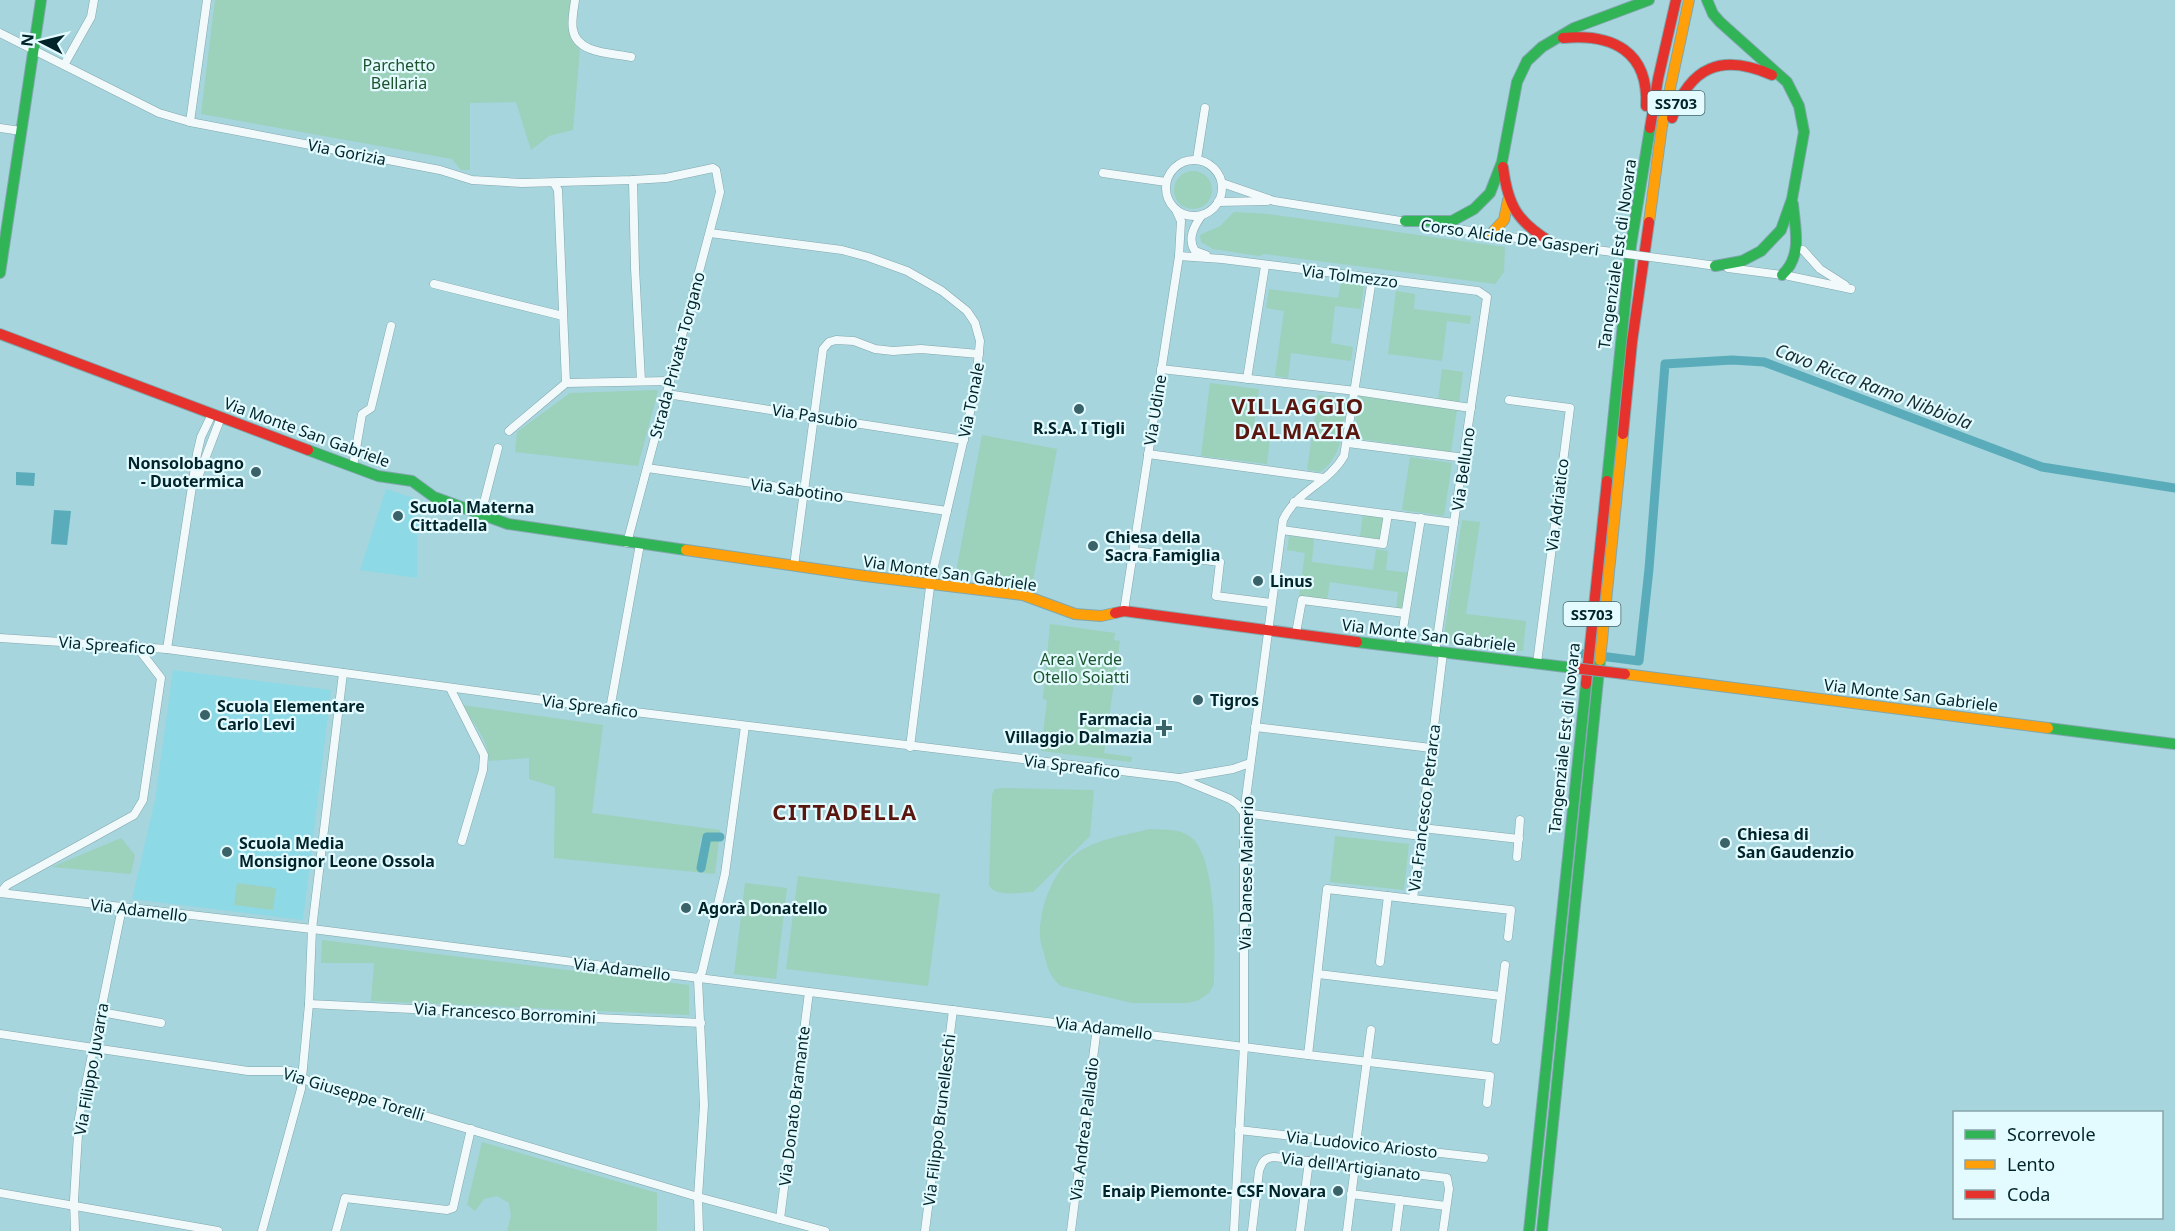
<svg xmlns="http://www.w3.org/2000/svg" width="2175" height="1231" font-family="'Noto Sans',sans-serif">
<rect width="100%" height="100%" fill="#a6d5dd"/>
<g fill="#8ed9e6">
<path d="M386 489 417 499V578L360 570Z"/>
<path d="M173 670 331 690 303 920 132 899 155 800Z"/>
</g>
<g fill="#9cd1bb">
<path d="M215 0H572C570 18 564 37 580 49L573 130 549 136 531 150 516 102 470 103V170H461L452 159 201 114Z"/>
<circle cx="1193" cy="190" r="19"/>
<path d="M1234 212 1268 214 1505 247 1504 272 1495 284 1264 254 1259 256 1213 249 1201 242 1200 235 1220 226Z"/>
<path d="M1341 282 1364 285 1361 309 1335 306 1331 343 1353 347 1351 361 1291 353 1288 378 1275 376 1284 311 1266 308 1269 289 1338 298Z"/>
<path d="M1396 291 1415 294 1414 309 1471 316 1470 324 1447 321 1442 361 1388 354Z"/>
<path d="M1442 369 1463 372 1459 404 1438 401Z"/>
<path d="M1210 383 1259 389 1254 426 1271 429 1267 464 1201 456Z"/>
<path d="M656 390 658 391 638 466 515 452 517 432 570 393Z"/>
<path d="M1318 395 1347 398C1343 424 1344 457 1320 472L1307 470Z"/>
<path d="M1359 396 1457 410 1451 452 1353 438Z"/>
<path d="M982 435 1057 449 1032 586 956 572Z"/>
<path d="M1410 457 1452 463 1444 516 1402 510Z"/>
<path d="M1363 514 1384 517 1381 540 1360 537Z"/>
<path d="M1462 520 1480 522 1466 614 1526 621 1523 651 1446 643 1443 640Z"/>
<path d="M1289 536 1314 539 1312 562 1373 570 1376 549 1388 551 1386 570 1409 573 1404 610 1396 609 1398 592 1330 582 1327 600 1299 596 1305 553 1287 550Z"/>
<path d="M1050 624 1115 633 1114 640 1120 641 1104 753 1132 757 1131 762 1041 751 1047 700 1043 699Z"/>
<path d="M462 705 603 725 592 813 720 830V834C698 830 701 840 699 858L706 859 708 840H719L715 874 554 858 555 787 529 779V758L489 761C489 740 473 723 462 705Z"/>
<path d="M1002 788 1094 790 1090 836 1033 892C1020 892 995 898 989 885L992 794 995 789Z"/>
<path d="M1150 829C1164 830 1183 828 1194 840 1217 866 1215 949 1214 984L1209 993 1199 1000 1188 1003H1132L1061 986C1051 978 1048 970 1045 958 1044 951 1040 943 1040 936 1039 909 1053 870 1076 854 1095 839 1127 835 1150 829Z"/>
<path d="M1335 836 1409 844 1404 890 1330 882Z"/>
<path d="M121 838 135 855 131 874 52 867Z"/>
<path d="M798 876 940 894 928 986 786 969Z"/>
<path d="M237 883 276 888 273 910 234 905Z"/>
<path d="M745 883 787 888 776 979 734 974Z"/>
<path d="M322 940 689 985V1015L371 1001 374 963H321Z"/>
<path d="M482 1142 657 1193V1231H507L511 1216 509 1203 497 1196 484 1199 475 1211 467 1205Z"/>
</g>
<g fill="#5aacba">
<path d="M16 472 35 473 34 486 16 485Z"/>
<path d="M54 510 71 511 67 545 51 544Z"/>
</g>
<g fill="none" stroke-linecap="round" stroke-linejoin="round">
<g stroke="#5aacba" stroke-width="9">
<path d="M1577 653 1639 661 1649 569 1665 364 1732 360 1764 362 2042 467 2175 488"/>
<path d="M701 868 707 837H720"/>
</g>
<defs>
<g id="street">
<path d="M575 0C574 9 571 20 573 30 577 54 612 53 631 57"/>
<path d="M0 33 159 113 190 122 440 170 472 180 522 183 633 180 666 178 713 168 716 170 720 192 717 204 627 543"/>
<path d="M64 65 91 17 94 0"/>
<path d="M190 122 207 0"/>
<path d="M0 128 21 131"/>
<path d="M1197 159 1205 108"/>
<circle cx="1194" cy="188" r="28"/>
<path d="M1103 173 1166 182"/>
<path d="M633 180 635 268 641 381"/>
<path d="M554 183 558 190 566 383 669 381"/>
<path d="M1222 183 1274 201 1407 222"/>
<path d="M1218 202 1267 201"/>
<path d="M1202 215C1194 226 1187 239 1195 251L1206 255"/>
<path d="M1437 226 1597 250"/>
<path d="M710 233 842 250 868 257 907 271 942 291 967 311 975 323 980 341 975 391 931 579 910 747"/>
<path d="M1803 250 1820 269 1845 285"/>
<path d="M1179 256 1222 259 1478 291 1487 297 1435 652"/>
<path d="M1688 262 1716 266"/>
<path d="M1728 268 1782 275"/>
<path d="M1789 276 1851 289"/>
<path d="M434 284 563 316"/>
<path d="M1161 369 1356 391 1471 408"/>
<path d="M1247 379 1265 266"/>
<path d="M667 394 964 440"/>
<path d="M1509 400 1570 408 1537 663"/>
<path d="M509 431 566 383"/>
<path d="M1348 443 1465 458"/>
<path d="M1148 454 1324 478"/>
<path d="M353 466 362 414 371 408 391 326"/>
<path d="M647 468 947 511"/>
<path d="M197 480 221 417"/>
<path d="M1294 502 1454 523"/>
<path d="M481 514 498 448"/>
<path d="M1282 530 1383 544 1388 514"/>
<path d="M1134 551 1220 562 1216 596 1271 603"/>
<path d="M794 566 823 349 829 342 836 340 854 341 875 349 893 351 921 349 979 354"/>
<path d="M1124 611 1179 256 1181 221 1176 210"/>
<path d="M1296 633 1302 600 1405 613"/>
<path d="M0 638 167 649 610 709 1179 778 1230 799 1237 804 1244 813"/>
<path d="M1400 647 1421 518"/>
<path d="M167 649 197 454 201 437 212 414"/>
<path d="M450 688 484 755 483 770 462 841"/>
<path d="M610 709 640 544"/>
<path d="M1255 727 1431 748"/>
<path d="M1180 778 1233 769 1250 763"/>
<path d="M1244 813 1421 836"/>
<path d="M1422 828 1519 839"/>
<path d="M1517 857 1520 820"/>
<path d="M0 893 312 929 1308 1055 1327 889 1413 899 1443 653"/>
<path d="M0 893 7 885 134 815 143 800 161 678 137 647"/>
<path d="M1413 899 1511 910 1508 937"/>
<path d="M1380 962 1388 896"/>
<path d="M1318 974 1501 996"/>
<path d="M698 979 702 972 725 874 745 726"/>
<path d="M698 979 704 1105 698 1197 699 1231"/>
<path d="M309 1004 701 1023"/>
<path d="M101 1012 161 1023"/>
<path d="M0 1034 248 1071H291L310 1082 698 1197 825 1231"/>
<path d="M1496 1040 1505 965"/>
<path d="M1308 1055 1490 1076 1487 1103"/>
<path d="M1239 1130 1484 1158"/>
<path d="M1356 1143 1371 1030"/>
<path d="M0 1193 218 1231"/>
<path d="M1351 1194 1446 1206"/>
<path d="M780 1219 809 992"/>
<path d="M75 1231 74 1200 79 1118 122 908"/>
<path d="M262 1231 301 1089 309 1004 312 929 343 673"/>
<path d="M336 1231 345 1198 447 1210 453 1208 471 1129"/>
<path d="M925 1231 953 1010"/>
<path d="M1071 1231 1097 1027"/>
<path d="M1234 1231 1244 1045V813L1283 520C1297 490 1328 484 1344 456L1372 279"/>
<path d="M1252 1231 1259 1171C1262 1162 1264 1158 1274 1157L1447 1178 1449 1189 1443 1231"/>
<path d="M1300 1231 1309 1161"/>
<path d="M1347 1231 1355 1166"/>
<path d="M1396 1231 1400 1200"/>
</g>
<g id="fast">
<path d="M1707 0 1713 14 1720 22 1787 82 1799 106 1804 132 1792 199 1781 230 1761 251 1742 261 1715 266"/>
<path d="M1405 221H1452L1474 209 1490 193 1502 162 1517 82 1527 61 1542 47 1574 28 1649 0"/>
<path d="M0 273 41 0"/>
<path d="M1782 275C1803 256 1795 229 1793 204"/>
<path d="M308 450 378 476 412 481 434 497 508 524 686 550"/>
<path d="M1607 481 1631 245 1650 128"/>
<path d="M1357 642 1574 668"/>
<path d="M2048 728 2175 744"/>
<path d="M1529 1231 1586 684"/>
<path d="M1542 1231 1600 660"/>
</g>
<g id="slow">
<path d="M1649 222 1662 126 1689 0"/>
<path d="M1490 235 1504 220 1508 200"/>
<path d="M686 550 865 576 1023 595 1075 614 1101 616 1115 613"/>
<path d="M1600 660 1623 434"/>
<path d="M1625 674 2048 728"/>
</g>
<g id="jam">
<path d="M1563 38C1613 33 1649 52 1646 106"/>
<path d="M1672 118C1690 66 1722 53 1772 75"/>
<path d="M1650 128 1658 79 1676 0"/>
<path d="M1503 167C1508 207 1518 222 1552 243"/>
<path d="M0 334 308 450"/>
<path d="M1623 434 1632 342 1649 222"/>
<path d="M1115 613 1124 611 1357 642"/>
<path d="M1586 684 1607 481"/>
</g>
</defs>
<use href="#street" stroke="#81a7ad" stroke-width="9"/>
<use href="#fast" stroke="#81a7ad" stroke-width="12"/>
<use href="#slow" stroke="#81a7ad" stroke-width="12"/>
<use href="#jam" stroke="#81a7ad" stroke-width="12"/>
<use href="#street" stroke="#f2f9fa" stroke-width="8"/>
<use href="#fast" stroke="#30b455" stroke-width="10"/>
<use href="#slow" stroke="#ff9f0a" stroke-width="10"/>
<use href="#jam" stroke="#e5322d" stroke-width="10"/>
<defs>
<path id="street-bridge" d="M1597 250 1688 262"/>
<path id="jam-bridge" d="M1574 668 1625 674"/>
</defs>
<use href="#street-bridge" stroke="#81a7ad" stroke-width="9" stroke-linecap="butt"/>
<use href="#jam-bridge" stroke="#81a7ad" stroke-width="12" stroke-linecap="butt"/>
<use href="#street-bridge" stroke="#f2f9fa" stroke-width="8"/>
<use href="#jam-bridge" stroke="#e5322d" stroke-width="10"/>
</g>
<g fill="#3a6269" stroke="#e3fbff" stroke-width="2">
<circle cx="1079" cy="409" r="6"/>
<circle cx="256" cy="472" r="6"/>
<circle cx="398" cy="516" r="6"/>
<circle cx="1093" cy="546" r="6"/>
<circle cx="1258" cy="581" r="6"/>
<circle cx="1198" cy="700" r="6"/>
<circle cx="205" cy="715" r="6"/>
<path d="M1161 719h6v6h6v6h-6v6h-6v-6h-6v-6h6z"/>
<circle cx="1725" cy="843" r="6"/>
<circle cx="227" cy="852" r="6"/>
<circle cx="686" cy="908" r="6"/>
<circle cx="1338" cy="1191" r="6"/>
</g>
<g text-anchor="middle" dominant-baseline="central" stroke-width="4.5" stroke-linejoin="round" paint-order="stroke">
<g fill="#e3fbff" stroke="#44646a" stroke-width="1.5">
<rect x="1647.5" y="91" width="57" height="24" rx="4.5"/>
<rect x="1563.5" y="602" width="57" height="24" rx="4.5"/>
</g>
<g font-size="15" font-weight="bold" fill="#00242a">
<text x="1676" y="103">SS703</text>
<text x="1592" y="614">SS703</text>
</g>
<g font-size="16" fill="#1b532c" stroke="#e3fbff">
<text x="399" y="65">Parchetto<tspan x="399" dy="18">Bellaria</tspan></text>
<text x="1081" y="659">Area Verde<tspan x="1081" dy="18">Otello Soiatti</tspan></text>
</g>
<g font-size="16" fill="#00242a" stroke="#e3fbff">
<text transform="translate(347 152) rotate(11)">Via Gorizia</text>
<text transform="translate(1510 237) rotate(8)">Corso Alcide De Gasperi</text>
<text transform="translate(1617 254) rotate(-82)">Tangenziale Est di Novara</text>
<text transform="translate(1350 276) rotate(7)">Via Tolmezzo</text>
<text transform="translate(677 355) rotate(-75)">Strada Privata Torgano</text>
<text transform="translate(971 400) rotate(-79)">Via Tonale</text>
<text transform="translate(1155 410) rotate(-81)">Via Udine</text>
<text transform="translate(815 416) rotate(9)">Via Pasubio</text>
<text transform="translate(307 432) rotate(20)">Via Monte San Gabriele</text>
<text transform="translate(1463 469) rotate(-82)">Via Belluno</text>
<text transform="translate(797 490) rotate(8)">Via Sabotino</text>
<text transform="translate(1557 505) rotate(-83)">Via Adriatico</text>
<text transform="translate(950 573) rotate(8)">Via Monte San Gabriele</text>
<text transform="translate(1429 635) rotate(7)">Via Monte San Gabriele</text>
<text transform="translate(107 645) rotate(4)">Via Spreafico</text>
<text transform="translate(1911 695) rotate(7)">Via Monte San Gabriele</text>
<text transform="translate(590 706) rotate(7)">Via Spreafico</text>
<text transform="translate(1564 738) rotate(-84)">Tangenziale Est di Novara</text>
<text transform="translate(1072 766) rotate(7)">Via Spreafico</text>
<text transform="translate(1424 808) rotate(-83)">Via Francesco Petrarca</text>
<text transform="translate(1246 873) rotate(-89)">Via Danese Mainerio</text>
<text transform="translate(139 910) rotate(7)">Via Adamello</text>
<text transform="translate(622 969) rotate(7)">Via Adamello</text>
<text transform="translate(505 1013) rotate(3)">Via Francesco Borromini</text>
<text transform="translate(1104 1028) rotate(7)">Via Adamello</text>
<text transform="translate(91 1069) rotate(-80)">Via Filippo Juvarra</text>
<text transform="translate(354 1094) rotate(17)">Via Giuseppe Torelli</text>
<text transform="translate(794 1106) rotate(-83)">Via Donato Bramante</text>
<text transform="translate(939 1120) rotate(-83)">Via Filippo Brunelleschi</text>
<text transform="translate(1084 1129) rotate(-83)">Via Andrea Palladio</text>
<text transform="translate(1362 1144) rotate(6)">Via Ludovico Ariosto</text>
<text transform="translate(1351 1166) rotate(7)">Via dell'Artigianato</text>
</g>
<g font-size="16" font-weight="bold" fill="#00242a" stroke="#e3fbff" text-anchor="start">
<text x="1079" y="428" text-anchor="middle">R.S.A. I Tigli</text>
<text x="244" y="463" text-anchor="end">Nonsolobagno<tspan x="244" dy="18">- Duotermica</tspan></text>
<text x="410" y="507">Scuola Materna<tspan x="410" dy="18">Cittadella</tspan></text>
<text x="1105" y="537">Chiesa della<tspan x="1105" dy="18">Sacra Famiglia</tspan></text>
<text x="1270" y="581">Linus</text>
<text x="1210" y="700">Tigros</text>
<text x="217" y="706">Scuola Elementare<tspan x="217" dy="18">Carlo Levi</tspan></text>
<text x="1152" y="719" text-anchor="end">Farmacia<tspan x="1152" dy="18">Villaggio Dalmazia</tspan></text>
<text x="1737" y="834">Chiesa di<tspan x="1737" dy="18">San Gaudenzio</tspan></text>
<text x="239" y="843">Scuola Media<tspan x="239" dy="18">Monsignor Leone Ossola</tspan></text>
<text x="698" y="908">Agorà Donatello</text>
<text x="1326" y="1191" text-anchor="end">Enaip Piemonte- CSF Novara</text>
</g>
<g font-size="18" font-style="italic" fill="#172d31" stroke="#e3fbff">
<text transform="translate(1874 386) rotate(21)">Cavo Ricca Ramo Nibbiola</text>
</g>
<g font-size="22" font-weight="bold" letter-spacing="1.5" fill="#5a170f" stroke="#e3fbff">
<text x="1298" y="405">VILLAGGIO<tspan x="1298" dy="25">DALMAZIA</tspan></text>
<text x="845" y="811">CITTADELLA</text>
</g>
</g>
<rect x="1953" y="1111" width="210" height="108" fill="#e3fbff" stroke="#88a5aa" stroke-width="1.5"/>
<rect x="1965" y="1130" width="30" height="9" fill="#30b455" stroke="#88a5aa" stroke-width="1.5"/>
<text x="2007" y="1141" font-size="18" fill="#00242a">Scorrevole</text>
<rect x="1965" y="1160" width="30" height="9" fill="#ff9f0a" stroke="#88a5aa" stroke-width="1.5"/>
<text x="2007" y="1171" font-size="18" fill="#00242a">Lento</text>
<rect x="1965" y="1190" width="30" height="9" fill="#e5322d" stroke="#88a5aa" stroke-width="1.5"/>
<text x="2007" y="1201" font-size="18" fill="#00242a">Coda</text>
<g transform="translate(42 42) rotate(277)" stroke="#e3fbff" stroke-width="4.5" paint-order="stroke">
<path d="M0-4.5L10 22L0 15L-10 22Z" fill="#00242a"/>
<text y="-9" font-size="16" font-weight="bold" text-anchor="middle" fill="#00242a">N</text>
</g>
</svg>
